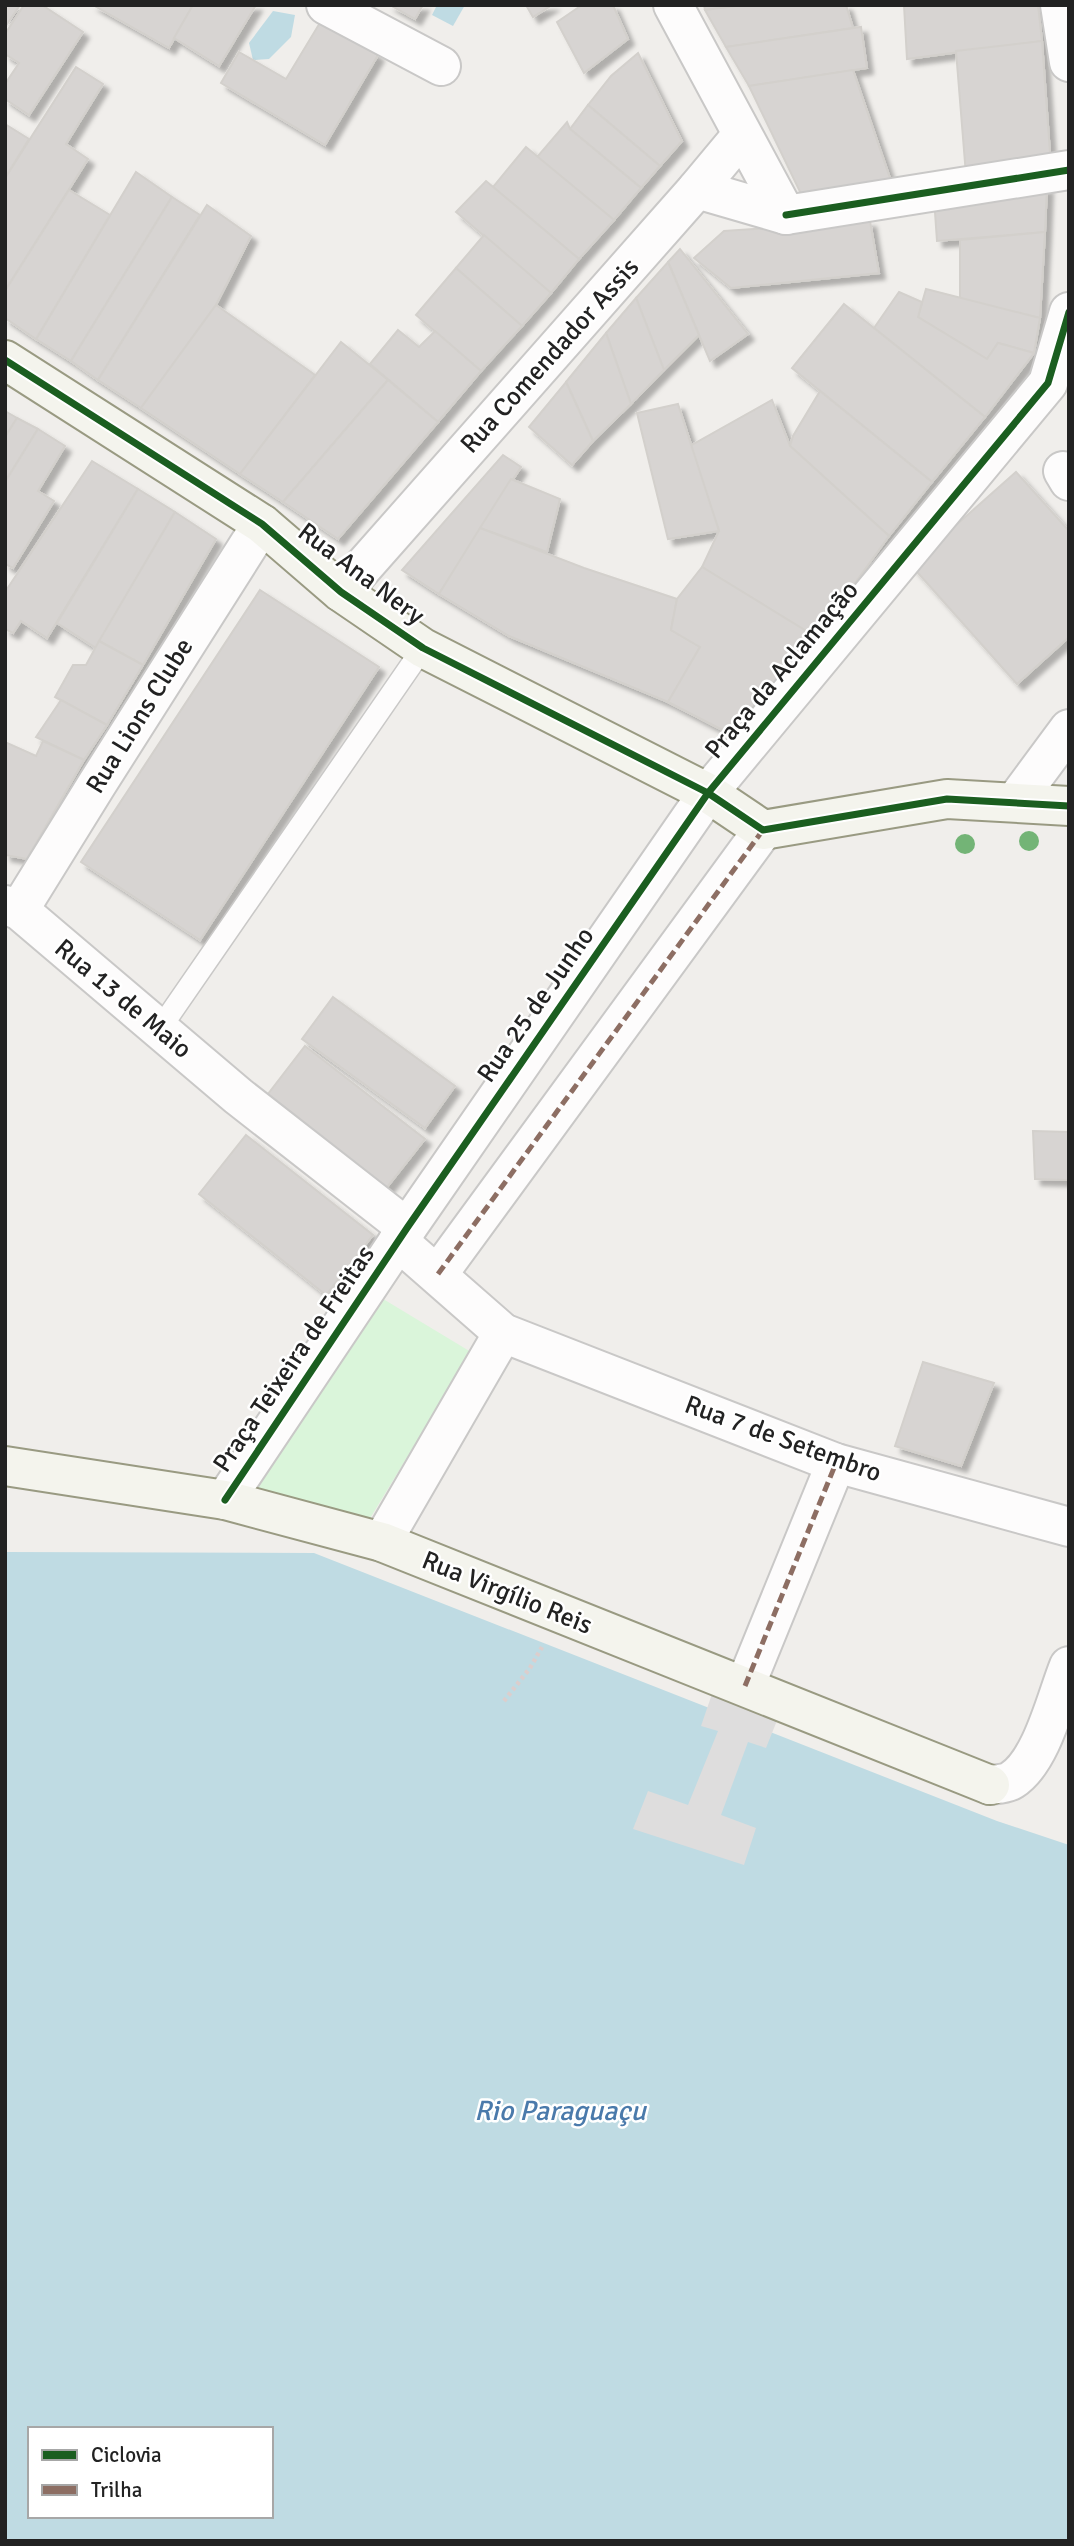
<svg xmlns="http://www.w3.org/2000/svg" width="1074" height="2546" font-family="Signika,sans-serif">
<defs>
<filter id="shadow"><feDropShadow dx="6" dy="6" stdDeviation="2" flood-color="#0004"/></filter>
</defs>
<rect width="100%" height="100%" fill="#f0eeeb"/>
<path fill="#daf5da" d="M360 1285 471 1352 349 1553 210 1509Z"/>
<g fill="#bfdbe3" fill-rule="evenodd">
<path d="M437 5H465L453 26 432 15Z"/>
<path d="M273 11 295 15 291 37 269 59 253 60 249 43Z"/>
<path d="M5 1552 314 1553 997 1821 1069 1845V2541H5ZM30 2429H271V2516H30Z"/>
</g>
<path fill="#dedddd" d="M712 1694 778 1718 766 1748 748 1742 721 1815 756 1828 744 1865 633 1829 648 1791 688 1805 718 1731 701 1726Z"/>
<g fill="#d7d4d2" stroke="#d3d0cc" stroke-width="2" filter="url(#shadow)">
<path d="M5 5H20L5 27Z"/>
<path d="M24 5H42L83 32 29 115 5 99V84L19 63 5 54V34Z"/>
<path d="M93 5H193L169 48Z"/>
<path d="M193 5H256L219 66 174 38Z"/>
<path d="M390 5H423L415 19Z"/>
<path d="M526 5H552L533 17Z"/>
<path d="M582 5H613L628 39 584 73 557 22Z"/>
<path d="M704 5H743L705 10Z"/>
<path d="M743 5H846L853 28 726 47 705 10Z"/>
<path d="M904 5H1038L1042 41 907 59Z"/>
<path d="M321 21 378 55 325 145 221 83 239 52 286 79Z"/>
<path d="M861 27 867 68 749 86 726 47Z"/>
<path d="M1042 41 1051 167 966 175 956 51Z"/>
<path d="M638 53 682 141 660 166 588 105 611 76Z"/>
<path d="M76 67 103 84 66 144 88 159 5 291V178Z"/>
<path d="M853 70 892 184 803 198 749 86Z"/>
<path d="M588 105 660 166 641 188 570 129Z"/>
<path d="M567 122 570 129 641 188 614 220 537 157Z"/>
<path d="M5 124 29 139 5 178Z"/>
<path d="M526 147 614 220 579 259 493 187Z"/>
<path d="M136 172 172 197 71 361 36 339Z"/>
<path d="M486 181 579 259 551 293 456 212Z"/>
<path d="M1047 187 1045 232 937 241 934 198Z"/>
<path d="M69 190 110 215 36 339 5 318V291Z"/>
<path d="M172 197 200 215 98 380 71 361Z"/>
<path d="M207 205 251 236 216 305 141 408 98 380Z"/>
<path d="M870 221 879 273 731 288 694 258 724 231Z"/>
<path d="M1045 232 1040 318 960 299V240Z"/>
<path d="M484 235 551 293 522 326 456 268Z"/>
<path d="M680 249 748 334 710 361 668 262Z"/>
<path d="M668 262 699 335 664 370 636 298Z"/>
<path d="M456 268 522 326 481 371 416 315Z"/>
<path d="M926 289 1040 318 1034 353 998 343 987 359 918 317Z"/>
<path d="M899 292 922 302 918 317 987 359 998 343 1034 353 985 417 874 328Z"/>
<path d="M636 298 664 370 631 404 606 333Z"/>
<path d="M844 304 985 417 932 482 792 368Z"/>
<path d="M216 305 315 375 240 474 141 408Z"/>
<path d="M398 330 419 347 435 331 481 371 438 422 370 364Z"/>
<path d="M606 333 631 404 593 441 566 382Z"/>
<path d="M341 342 388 380 283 502 240 474Z"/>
<path d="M388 380 438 422 338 539 283 502Z"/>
<path d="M566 382 593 441 572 465 529 427Z"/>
<path d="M820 391 932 482 889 536 790 446 793 436Z"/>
<path d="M772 400 790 446 889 536 816 637 702 567 719 531 690 446Z"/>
<path d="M678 404 719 531 668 539 637 413Z"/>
<path d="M5 411 17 418 5 437Z"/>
<path d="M17 418 38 429 5 482V437Z"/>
<path d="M38 429 65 446 38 491 54 501 13 568 5 564V482Z"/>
<path d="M503 455 521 467 439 594 402 570Z"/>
<path d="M92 461 138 489 47 638 21 621 13 633 5 629V592Z"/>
<path d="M1016 472 1069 531V637L1017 684 911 565Z"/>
<path d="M511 479 560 499 547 552 480 528Z"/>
<path d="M138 489 175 512 96 648 57 623Z"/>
<path d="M175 512 216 539 143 665 99 641Z"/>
<path d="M480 528 584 568 677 599 671 630 700 647 668 702 509 636 439 594Z"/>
<path d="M702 567 816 637 742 740 668 702 700 647 671 630 677 599Z"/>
<path d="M260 590 379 667 200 940 81 862Z"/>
<path d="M99 641 143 665 107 725 55 697 73 665H86Z"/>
<path d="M61 700 107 725 84 760 36 737Z"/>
<path d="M43 741 84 760 27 859 5 855V742L36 756Z"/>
<path d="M333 997 455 1086 425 1128 302 1039Z"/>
<path d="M305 1046 425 1139 380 1196 261 1103Z"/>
<path d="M1033 1131 1069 1132V1180L1035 1179Z"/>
<path d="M246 1135 373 1235 326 1295 199 1194Z"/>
<path d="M923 1362 994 1383 961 1466 895 1446Z"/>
</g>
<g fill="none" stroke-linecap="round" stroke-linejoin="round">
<defs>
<path id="lane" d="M159 1030 423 648"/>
<g id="street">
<path d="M326 5 441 66"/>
<path d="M673 5 786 215"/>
<path d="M1060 5 1069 62"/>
<path d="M697 189 742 135"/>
<path d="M1063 471 1069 481"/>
<path d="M341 592 697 189 786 215 1069 170"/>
<path d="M1015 802 1069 729"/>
<path d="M5 905 19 910 238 1096 407 1228"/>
<path d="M19 910 97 784 262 524"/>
<path d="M398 1241 503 1333 836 1463 1069 1527"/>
<path d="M438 1274 763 830"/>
<path d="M225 1500 407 1228 708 793 1048 383 1069 312"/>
<path d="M382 1542 503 1333"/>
<path d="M745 1686 836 1463"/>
<path d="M990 1785C997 1784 1006 1784 1012 1780 1042 1761 1056 1698 1069 1666"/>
</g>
<g id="secondary">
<path d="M5 360 262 524 341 592 423 648 708 793 763 830 947 799 1069 806"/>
<path d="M5 1466 225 1500 382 1542 990 1785"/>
</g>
</defs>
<use href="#lane" stroke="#c9c8c7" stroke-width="24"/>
<use href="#street" stroke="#c9c8c7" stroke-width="42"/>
<use href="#secondary" stroke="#999a82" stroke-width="42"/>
<path stroke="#dccecd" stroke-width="4.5" stroke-dasharray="3.5 3.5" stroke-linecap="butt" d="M504 1701 530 1668 542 1647"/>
<use href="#lane" stroke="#fdfcfc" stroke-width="21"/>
<use href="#street" stroke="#fdfcfc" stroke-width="38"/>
<use href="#secondary" stroke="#f4f4ed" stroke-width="38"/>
<g stroke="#8d6e63" stroke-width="5" stroke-dasharray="10 5" stroke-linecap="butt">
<path d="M438 1274 763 830"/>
<path d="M745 1686 836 1463"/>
</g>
<defs>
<g id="cycleway">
<path d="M786 215 1069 170"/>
<path d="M5 360 262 524 341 592 423 648 708 793 763 830 947 799 1069 806"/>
<path d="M225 1500 407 1228 708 793 1048 383 1069 312"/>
</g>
</defs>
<use href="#cycleway" stroke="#fff" stroke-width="11"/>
<use href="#cycleway" stroke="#1b5e20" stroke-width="7"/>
</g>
<g fill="#73b476">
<circle cx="1029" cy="841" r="10"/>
<circle cx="965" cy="844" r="10"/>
</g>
<g text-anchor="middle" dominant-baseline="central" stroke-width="5" stroke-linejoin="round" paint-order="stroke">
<g font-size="26" fill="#222" stroke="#fff">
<text transform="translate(550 356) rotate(-48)">Rua Comendador Assis</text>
<text transform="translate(361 574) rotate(37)">Rua Ana Nery</text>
<text transform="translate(782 670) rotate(-50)">Praça da Aclamação</text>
<text transform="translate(140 716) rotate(-58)">Rua Lions Clube</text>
<text transform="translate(123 999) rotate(40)">Rua 13 de Maio</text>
<text transform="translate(536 1005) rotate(-55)">Rua 25 de Junho</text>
<text transform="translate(294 1359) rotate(-56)">Praça Teixeira de Freitas</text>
<text transform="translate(783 1439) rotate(20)">Rua 7 de Setembro</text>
<text transform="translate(507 1593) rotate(22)">Rua Virgílio Reis</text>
</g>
<g font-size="28" font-style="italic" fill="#4a7aab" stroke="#fff">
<text x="560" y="2111">Rio Paraguaçu</text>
</g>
</g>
<rect width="1074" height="2546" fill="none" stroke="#222222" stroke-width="14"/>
<rect x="28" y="2427" width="245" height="91" fill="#ffffff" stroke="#a7a7a7" stroke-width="2"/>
<rect x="42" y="2450" width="35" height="10" fill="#1b5e20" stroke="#a7a7a7" stroke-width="2"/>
<text x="91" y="2462" font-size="21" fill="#222222">Ciclovia</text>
<rect x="42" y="2485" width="35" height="10" fill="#8d6e63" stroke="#a7a7a7" stroke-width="2"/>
<text x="91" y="2497" font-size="21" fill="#222222">Trilha</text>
</svg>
